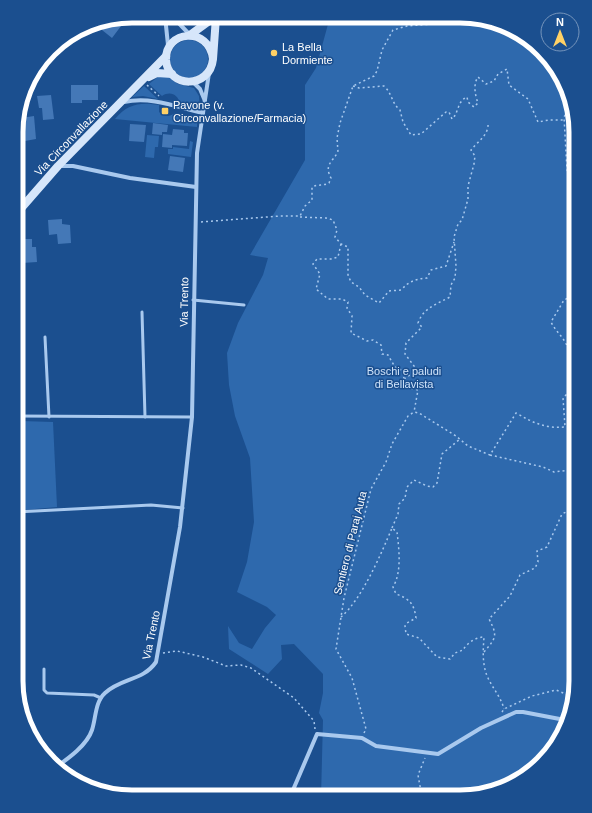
<svg xmlns="http://www.w3.org/2000/svg" width="592" height="813" font-family="Helvetica,sans-serif">
<rect width="100%" height="100%" fill="#1b4f8f"/>
<g fill="#2e69ad">
<path d="M330 17H475L530 40 564 81 576 132V689L556 746 511 785 460 797H321L323 720 319 713 323 693V674L294 644 281 645 282 659 268 674 229 649 228 626 239 643 252 649 265 628 276 615 267 607 237 592 247 562 254 522 250 458 235 416 229 385 227 353 238 323 263 275 268 258 250 255 305 160V85L316 68Z"/>
<circle cx="189" cy="59" r="19"/>
<path d="M159 76H167L178 84 194 88 199 96 200 109 180 104C178 94 170 91 162 96L149 84Z"/>
<path d="M144 86 158 99 143 96 132 97Z"/>
<path d="M151 104 159 105V112C164 117 169 117 175 113L197 123V127L115 119C125 107 135 103 151 104Z"/>
<path d="M147 135 159 136 158 147H155L154 158 145 157Z"/>
<path d="M190 141 193 142 191 157 168 154V149H173V147L189 149Z"/>
<path d="M21 421 53 422 57 507 24 510Z"/>
</g>
<g fill="#4478b7">
<path d="M130 16 132 23 121 26 112 38 102 30 110 20Z"/>
<path d="M71 85H98V100H82V103H71Z"/>
<path d="M51 95 54 119 43 120 42 108H39L37 96Z"/>
<path d="M34 116 36 139 25 141 21 118Z"/>
<path d="M153 123 168 125 167 132H162V135L152 134Z"/>
<path d="M130 124 146 125 144 142 129 141Z"/>
<path d="M173 129 184 130V133H188L187 146 172 145V148L162 147 163 134 172 135Z"/>
<path d="M170 156 185 158 183 172 168 170Z"/>
<path d="M62 219V224L70 225 71 243 58 244 57 234 49 235 48 220Z"/>
<path d="M21 239H32V247H36L37 262 22 263Z"/>
</g>
<g fill="none" stroke-linecap="round" stroke-linejoin="round">
<g stroke="#a9c9ee" stroke-width="1.5" stroke-dasharray="2 3" stroke-linecap="butt">
<path d="M147 85 159 96"/>
<path d="M353 86 359 88 384 86C392 93 392 104 400 110L403 122 411 135 421 134 446 112H449L452 119C459 113 457 101 467 97L468 102 474 107 478 103C475 95 473 84 478 77L486 84 494 81 498 74 507 69 509 85 528 99 538 122 549 120H564"/>
<path d="M570 106 564 117 567 170 573 180 576 175"/>
<path d="M573 180 568 200 576 206"/>
<path d="M300 217 326 218 333 220 337 230 335 237 341 244 348 247V275L351 282 359 287 365 295 379 303 389 291 401 290C409 281 416 279 427 278L431 270 446 266 454 242"/>
<path d="M201 222 280 216H300L305 206 312 200V187C318 184 323 186 329 183L331 178C324 165 332 162 338 152L337 138 340 123 353 86 374 76 377 71 382 50 393 30 407 26 483 20"/>
<path d="M341 244 338 257 331 259H317L313 264 320 274 316 289 328 299H342L348 302 347 308 352 316 351 333 367 341 373 340 381 345 382 354 388 355 395 367 403 371 404 379 407 387 418 390 414 412"/>
<path d="M404 379 417 370 405 354 406 343 422 327 418 323C423 308 437 304 450 297L451 285 455 278 456 266 454 237 458 224 462 220 468 199V186L474 164 475 156 471 150C478 141 489 135 488 123"/>
<path d="M490 455 543 467 554 472 570 470 576 467"/>
<path d="M392 528 398 514 399 504 405 498 407 487 414 480 427 486 433 487 437 483 442 454 460 439"/>
<path d="M341 617C362 599 381 554 392 528L397 532C399 549 402 572 393 587L396 594C410 599 414 604 416 618L407 623 405 626 406 634 419 638 437 657 450 659 455 653 463 650C467 643 476 637 484 637 483 651 482 665 488 678 493 689 501 697 504 709"/>
<path d="M484 652C496 638 498 636 489 619L510 596 520 575 535 568 538 562 537 551 547 547 562 514 570 510 572 483 570 470"/>
<path d="M163 653 177 651 203 657 226 666 241 665 251 668 294 698 314 721 315 729"/>
<path d="M502 712 504 709 532 696 556 690 573 697"/>
<path d="M364 733 366 729 352 678 336 649 344 598 371 489 386 462 392 444 408 416 414 412 419 413 456 436 468 446 490 455 516 413C532 422 545 429 565 427L563 398 573 388C572 374 573 355 565 342 561 335 555 330 551 322L564 300 576 294"/>
<path d="M422 797 418 775 425 758"/>
</g>
<g stroke="#a9c9ee" stroke-width="3">
<path d="M193 300 244 305"/>
<path d="M142 312 145 417"/>
<path d="M45 337 49 417"/>
<path d="M16 416 192 417"/>
<path d="M16 512 151 505 183 508"/>
<path d="M44 669V690L47 693 94 695 101 698"/>
</g>
<g stroke="#a9c9ee" stroke-width="4">
<path d="M165 16 168 45"/>
<path d="M172 16 190 35"/>
<path d="M193 82 200 89 205 101"/>
<path d="M124 102C151 96 177 107 203 113"/>
<path d="M60 166H73L130 178 196 187"/>
<path d="M56 767C69 758 87 745 92 730 96 718 95 702 105 693 121 678 143 681 156 662L180 527 192 417 197 153 209 73"/>
<path d="M290 797 317 734 362 738 376 746 438 754 481 728 516 712H523L565 720"/>
</g>
<g stroke="#d6e6fa" stroke-width="8">
<path d="M190 35 216 16"/>
<path d="M213 59C209 26 165 30 166 60 168 89 210 89 213 59L216 17"/>
<path d="M149 77 157 73 172 74"/>
<path d="M17 213 58 166 166 56"/>
</g>
</g>
<g fill="#ffd166" stroke="#1b4f8f" stroke-width="1.5">
<circle cx="274" cy="53" r="4"/>
<rect x="161" y="107" width="8" height="8" rx="2"/>
</g>
<g text-anchor="middle" dominant-baseline="central" stroke-width="3" stroke-linejoin="round" paint-order="stroke">
<g font-size="11" fill="#fff" stroke="#1b4f8f" text-anchor="start">
<text x="282" y="47">La Bella<tspan x="282" dy="13">Dormiente</tspan></text>
<text x="173" y="105">Pavone (v.<tspan x="173" dy="13">Circonvallazione/Farmacia)</tspan></text>
</g>
<g font-size="11" fill="#fff" stroke="#1b4f8f">
<text transform="translate(71 138) rotate(-46)">Via Circonvallazione</text>
<text transform="translate(184 302) rotate(-89)">Via Trento</text>
<text transform="translate(350 543) rotate(-76)">Sentiero di Paraj Auta</text>
<text transform="translate(151 635) rotate(-78)">Via Trento</text>
</g>
<g font-size="11" fill="#cfe3fa" stroke="#1b4f8f">
<text x="404" y="371">Boschi e paludi<tspan x="404" dy="13">di Bellavista</tspan></text>
</g>
</g>
<path d="M0 0H592V813H0ZM132 23H460A109 109 0 0 1 569 132V681A109 109 0 0 1 460 790H132A109 109 0 0 1 23 681V132A109 109 0 0 1 132 23Z" fill="#1b4f8f" fill-rule="evenodd"/>
<path fill="none" stroke="#fff" stroke-width="5" d="M132 23H460A109 109 0 0 1 569 132V681A109 109 0 0 1 460 790H132A109 109 0 0 1 23 681V132A109 109 0 0 1 132 23Z"/>
<g transform="translate(560 32)"><circle r="19" fill="#1b4f8f" stroke="#7695bc"/>
<path d="M0-3L7 15L0 10L-7 15Z" fill="#ffd166"/>
<text y="-6" font-size="11" font-weight="bold" text-anchor="middle" fill="#ffffff">N</text>
</g>
</svg>
